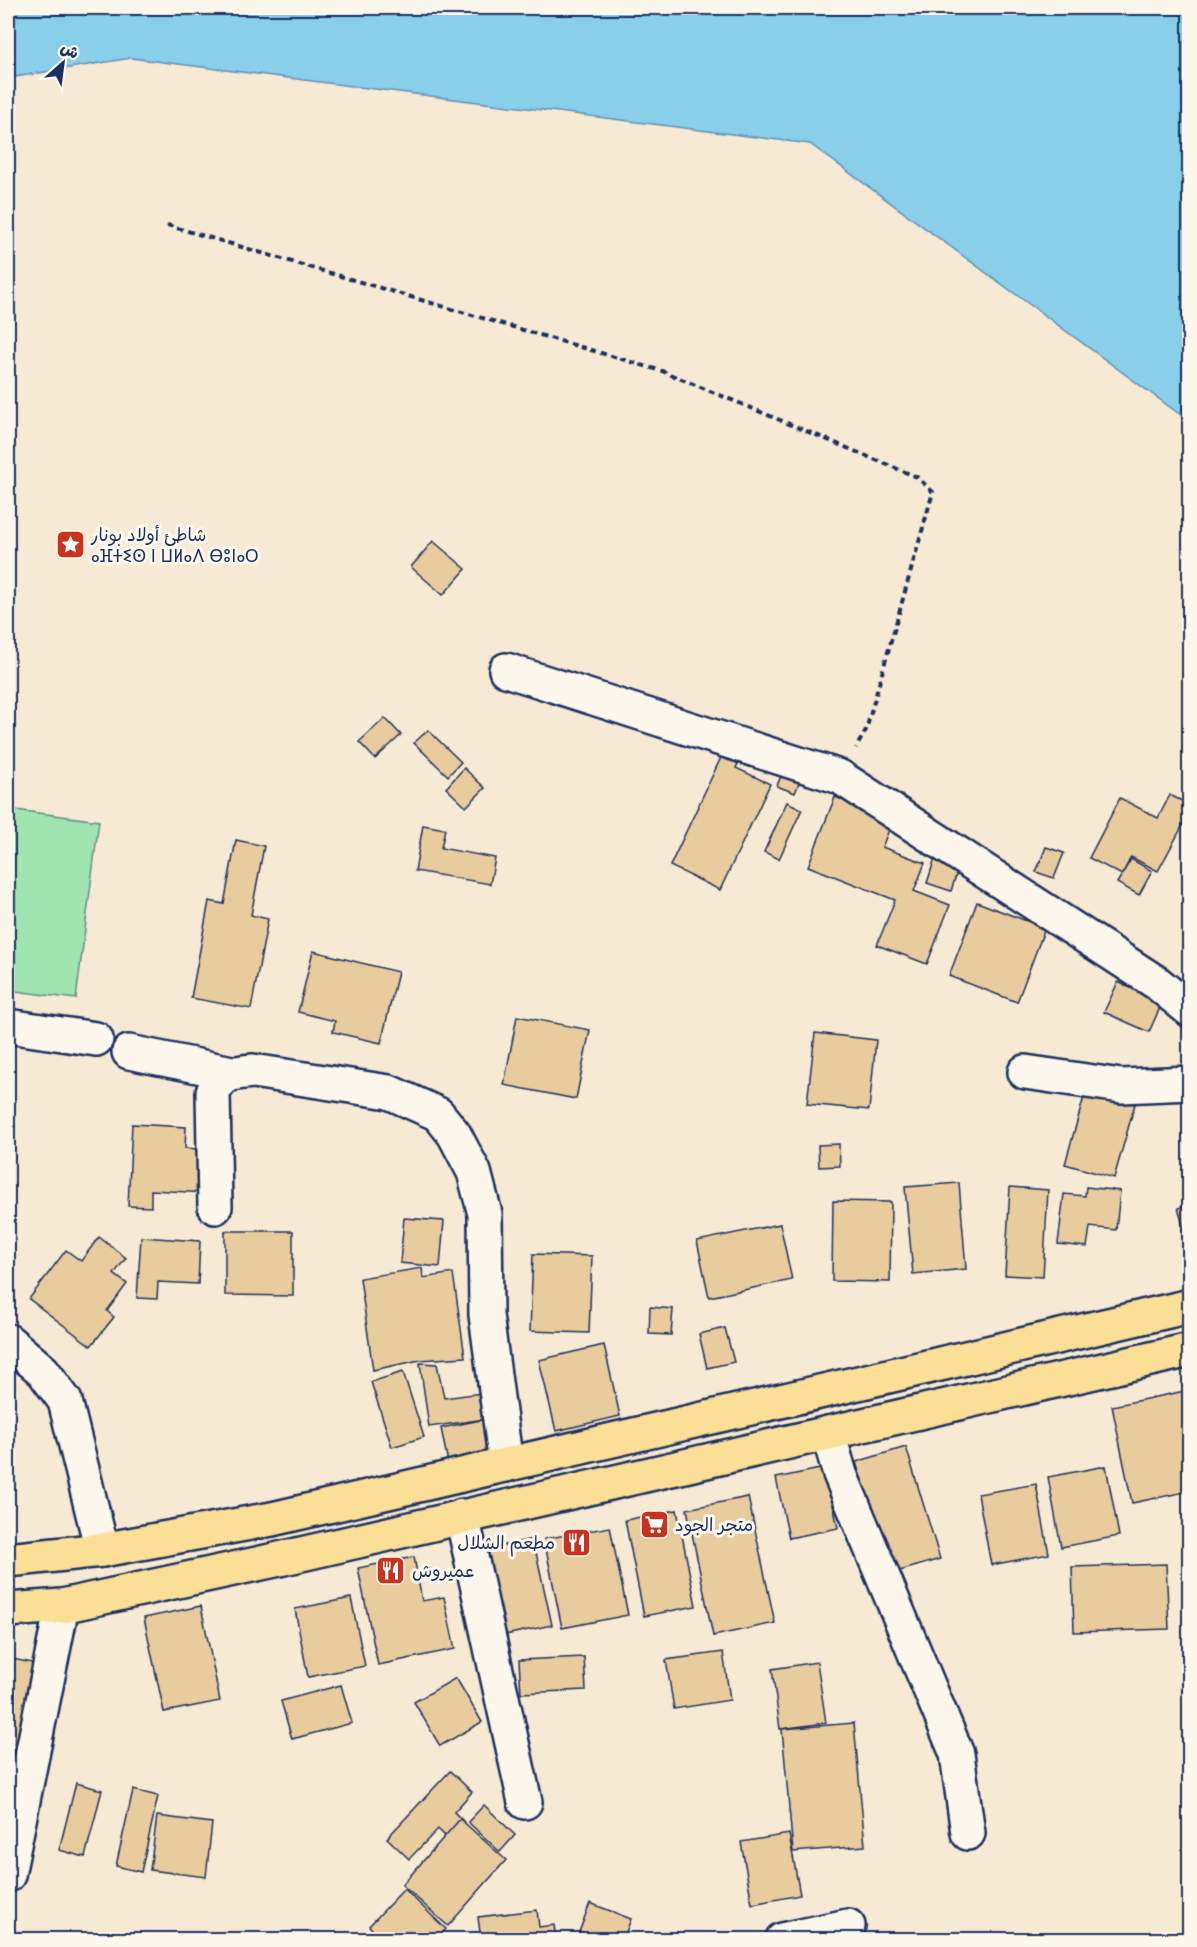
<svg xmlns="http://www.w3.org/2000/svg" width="1197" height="1947" font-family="Sriracha,'Playpen Sans Arabic','Noto Sans Tifinagh',sans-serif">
<rect width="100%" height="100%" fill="#f6ead4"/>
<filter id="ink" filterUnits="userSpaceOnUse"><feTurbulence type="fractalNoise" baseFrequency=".0167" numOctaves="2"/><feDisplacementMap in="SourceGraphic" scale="12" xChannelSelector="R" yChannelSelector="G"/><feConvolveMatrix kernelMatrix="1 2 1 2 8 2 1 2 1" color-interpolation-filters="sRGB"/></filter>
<g filter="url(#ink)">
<path fill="#a0e4af" stroke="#5e8a86" stroke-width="1.5" d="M8 809 99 821 76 999 8 990Z"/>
<path fill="#89cfea" stroke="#5d8fb2" stroke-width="1.5" d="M8 8H1189V421L810 144 131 58 8 78Z"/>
<g fill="#e9cc9d" stroke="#1b2f5e" stroke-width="1.5">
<path d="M433 541 466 569 443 595 411 567Z"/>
<path d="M385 718 401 735 375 759 359 742Z"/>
<path d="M428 730 461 762 448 776 414 743Z"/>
<path d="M724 751 740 759 736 768 770 784 720 890 670 866Z"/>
<path d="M464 768 485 788 466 807 446 788Z"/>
<path d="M782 773 800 780 795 793 777 786Z"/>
<path d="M1170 795 1190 805V812L1158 871 1131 857 1122 875 1089 858 1120 798 1158 818Z"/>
<path d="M835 797 893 820 882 847 925 863 914 891 950 905 927 964 877 945 895 900 808 866Z"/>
<path d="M787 802 802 809 779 859 764 852Z"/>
<path d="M423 825 445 829 441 848 495 858 490 884 415 871Z"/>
<path d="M236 840 264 846 251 915 268 919 251 1009 191 998 209 901 224 904Z"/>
<path d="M1046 847 1064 853 1054 878 1036 872Z"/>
<path d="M936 855 960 863 951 891 927 883Z"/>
<path d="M1131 859 1152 871 1139 895 1117 883Z"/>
<path d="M977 902 1045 928 1017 1002 949 976Z"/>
<path d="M313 951 398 972 381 1043 333 1032 335 1021 298 1012Z"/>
<path d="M1118 982 1162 1003 1149 1032 1104 1012Z"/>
<path d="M517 1016 590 1030 576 1099 504 1085Z"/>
<path d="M815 1033 876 1040 869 1110 807 1104Z"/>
<path d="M1086 1090 1135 1104 1114 1178 1065 1164Z"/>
<path d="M132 1124 186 1127 185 1148 210 1150 208 1193 151 1190V1207L128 1206Z"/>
<path d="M839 1144 840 1166 819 1167 818 1145Z"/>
<path d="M959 1183 966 1269 913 1274 905 1187Z"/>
<path d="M1010 1187 1048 1190 1043 1277 1005 1275Z"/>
<path d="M1086 1187 1120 1191 1116 1230 1090 1227 1087 1247 1058 1244 1064 1194 1085 1196Z"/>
<path d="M833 1201 891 1202 890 1282 832 1281Z"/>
<path d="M1190 1205V1249L1178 1208Z"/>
<path d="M404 1218 444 1221 440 1267 400 1263Z"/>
<path d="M780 1224 792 1280 709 1297 697 1241Z"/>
<path d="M225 1231H293V1296L225 1295Z"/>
<path d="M99 1237 126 1258 114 1274 127 1284 107 1311 114 1317 91 1346 29 1299 66 1250 81 1261Z"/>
<path d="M141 1237 200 1241 198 1284 158 1282 157 1299 137 1298Z"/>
<path d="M533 1254 592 1256 589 1333 530 1331Z"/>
<path d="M422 1268 423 1278 453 1273 465 1357 420 1360 373 1370 360 1278Z"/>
<path d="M650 1307 673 1309 671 1335 649 1334Z"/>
<path d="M725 1328 734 1362 707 1368 699 1334Z"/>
<path d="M604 1345 620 1416 556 1431 539 1360Z"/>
<path d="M420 1363 437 1364 444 1398 481 1393 485 1419 429 1427Z"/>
<path d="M403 1372 424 1437 392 1447 371 1382Z"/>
<path d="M1190 1390V1491L1132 1503 1112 1406Z"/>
<path d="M486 1419 495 1463 450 1473 441 1428Z"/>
<path d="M906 1447 940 1559 890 1574 856 1462Z"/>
<path d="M1106 1466 1119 1536 1061 1547 1048 1477Z"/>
<path d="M825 1468 838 1528 789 1538 776 1478Z"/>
<path d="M1036 1484 1049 1554 991 1565 978 1494Z"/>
<path d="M748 1497 775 1623 713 1636 687 1509Z"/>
<path d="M677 1510 696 1606 644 1616 625 1520Z"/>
<path d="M610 1527 628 1615 562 1628 544 1539Z"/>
<path d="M533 1539 552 1625 505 1635 486 1549Z"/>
<path d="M414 1557 422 1601 444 1597 455 1649 378 1665 358 1568Z"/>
<path d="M1166 1564 1169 1629 1074 1632 1072 1567Z"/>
<path d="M351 1598 365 1666 308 1677 295 1609Z"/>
<path d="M201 1606 220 1701 164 1712 144 1618Z"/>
<path d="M723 1652 730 1700 674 1709 666 1660Z"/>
<path d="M584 1657 586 1690 521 1693 519 1660Z"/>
<path d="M8 1658 42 1665 23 1764 8 1761Z"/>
<path d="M817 1662 826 1723 780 1729 772 1669Z"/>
<path d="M456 1678 482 1722 440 1746 414 1702Z"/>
<path d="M341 1685 352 1723 292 1739 281 1701Z"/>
<path d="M854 1723 865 1846 793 1852 782 1729Z"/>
<path d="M450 1771 472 1792 454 1812 463 1821 447 1838 438 1829 409 1859 387 1838Z"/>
<path d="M76 1783 102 1790 85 1857 59 1850Z"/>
<path d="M133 1790 158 1796 141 1872 116 1866Z"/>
<path d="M484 1805 515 1835 500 1852 468 1822Z"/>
<path d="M157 1816 212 1823 206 1877 150 1870Z"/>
<path d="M460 1819 506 1860 448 1926 402 1885Z"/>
<path d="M789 1834 800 1895 752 1904 741 1842Z"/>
<path d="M404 1889 446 1929 436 1940H383L369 1926Z"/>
<path d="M590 1903 631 1919 623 1940H576Z"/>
<path d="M537 1910 539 1927 554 1925 556 1940H481L478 1917Z"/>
</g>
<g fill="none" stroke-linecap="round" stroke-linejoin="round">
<defs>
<g id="minor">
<path d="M506 670 840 777 1157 983 1190 1010"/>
<path d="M8 1026 96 1039"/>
<path d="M129 1052 232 1073"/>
<path d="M1025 1072 1121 1086 1190 1083"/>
<path d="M215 1207 213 1092C224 1073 232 1073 253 1071L389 1092 438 1114 454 1134 474 1172 485 1214 486 1315 506 1465"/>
<path d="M8 1341 43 1371 65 1401 102 1550"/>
<path d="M828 1433 840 1474 957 1754 968 1833"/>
<path d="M462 1516 525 1802"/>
<path d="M8 1875 62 1606"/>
<path d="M782 1940 848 1926"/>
</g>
<g id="major">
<path d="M8 1560 102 1550 272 1519 1190 1306"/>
<path d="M8 1610 62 1606 275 1560 1190 1350"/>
</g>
</defs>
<use href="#minor" stroke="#1b2f5e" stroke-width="38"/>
<use href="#major" stroke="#1b2f5e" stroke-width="38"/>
<path stroke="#1b2f5e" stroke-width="4" stroke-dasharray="6 4.5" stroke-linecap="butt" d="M167 225 662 371 917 477 933 492 866 730 856 748"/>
<use href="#minor" stroke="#fbf7ec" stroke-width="33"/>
<use href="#major" stroke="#fbdf96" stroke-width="33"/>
</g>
</g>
<defs>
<symbol id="sight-square" viewBox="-11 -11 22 22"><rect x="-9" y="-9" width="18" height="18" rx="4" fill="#c8321e" stroke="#fbf7ec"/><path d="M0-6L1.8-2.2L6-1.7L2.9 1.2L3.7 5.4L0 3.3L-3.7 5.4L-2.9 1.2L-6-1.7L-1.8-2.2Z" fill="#fff"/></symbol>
<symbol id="supermarket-square" viewBox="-11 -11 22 22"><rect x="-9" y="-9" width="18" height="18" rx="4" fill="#c8321e" stroke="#fbf7ec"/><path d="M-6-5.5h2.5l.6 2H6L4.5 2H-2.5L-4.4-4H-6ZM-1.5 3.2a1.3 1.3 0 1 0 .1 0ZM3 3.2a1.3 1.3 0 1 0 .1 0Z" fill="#fff"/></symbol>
<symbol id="restaurant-square" viewBox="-11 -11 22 22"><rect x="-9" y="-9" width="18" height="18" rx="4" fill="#c8321e" stroke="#fbf7ec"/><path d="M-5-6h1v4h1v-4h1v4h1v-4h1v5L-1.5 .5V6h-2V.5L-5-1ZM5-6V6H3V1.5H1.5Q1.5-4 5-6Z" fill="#fff"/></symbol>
</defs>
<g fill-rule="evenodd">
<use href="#sight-square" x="54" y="528" width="33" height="33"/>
<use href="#supermarket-square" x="638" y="1508" width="33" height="33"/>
<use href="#restaurant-square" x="560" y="1526" width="33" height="33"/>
<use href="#restaurant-square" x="374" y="1554" width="33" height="33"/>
</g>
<g text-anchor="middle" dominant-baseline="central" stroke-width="6" stroke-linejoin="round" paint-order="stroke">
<g font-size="18" fill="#1b2f5e" stroke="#fbf7ec" text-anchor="start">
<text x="91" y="535">شاطئ أولاد بونار<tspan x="91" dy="21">ⴰⴼⵜⵉⵙ ⵏ ⵡⵍⴰⴷ ⴱⵓⵏⴰⵔ</tspan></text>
<text x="675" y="1525">متجر الجود</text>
<text x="555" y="1543" text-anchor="end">مطعم الشلال</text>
<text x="412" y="1571">عميروش</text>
</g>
</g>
<rect width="1197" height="1947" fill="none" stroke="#fbf7ec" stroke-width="30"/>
<rect x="15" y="15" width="1167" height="1917" fill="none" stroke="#1b2f5e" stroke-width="2" filter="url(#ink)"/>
<g transform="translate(63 63) rotate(28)" stroke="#fbf7ec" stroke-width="4.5" paint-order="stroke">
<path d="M0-4.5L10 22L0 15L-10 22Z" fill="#1b2f5e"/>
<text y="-9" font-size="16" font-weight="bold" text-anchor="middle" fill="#1b2f5e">ش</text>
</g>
</svg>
